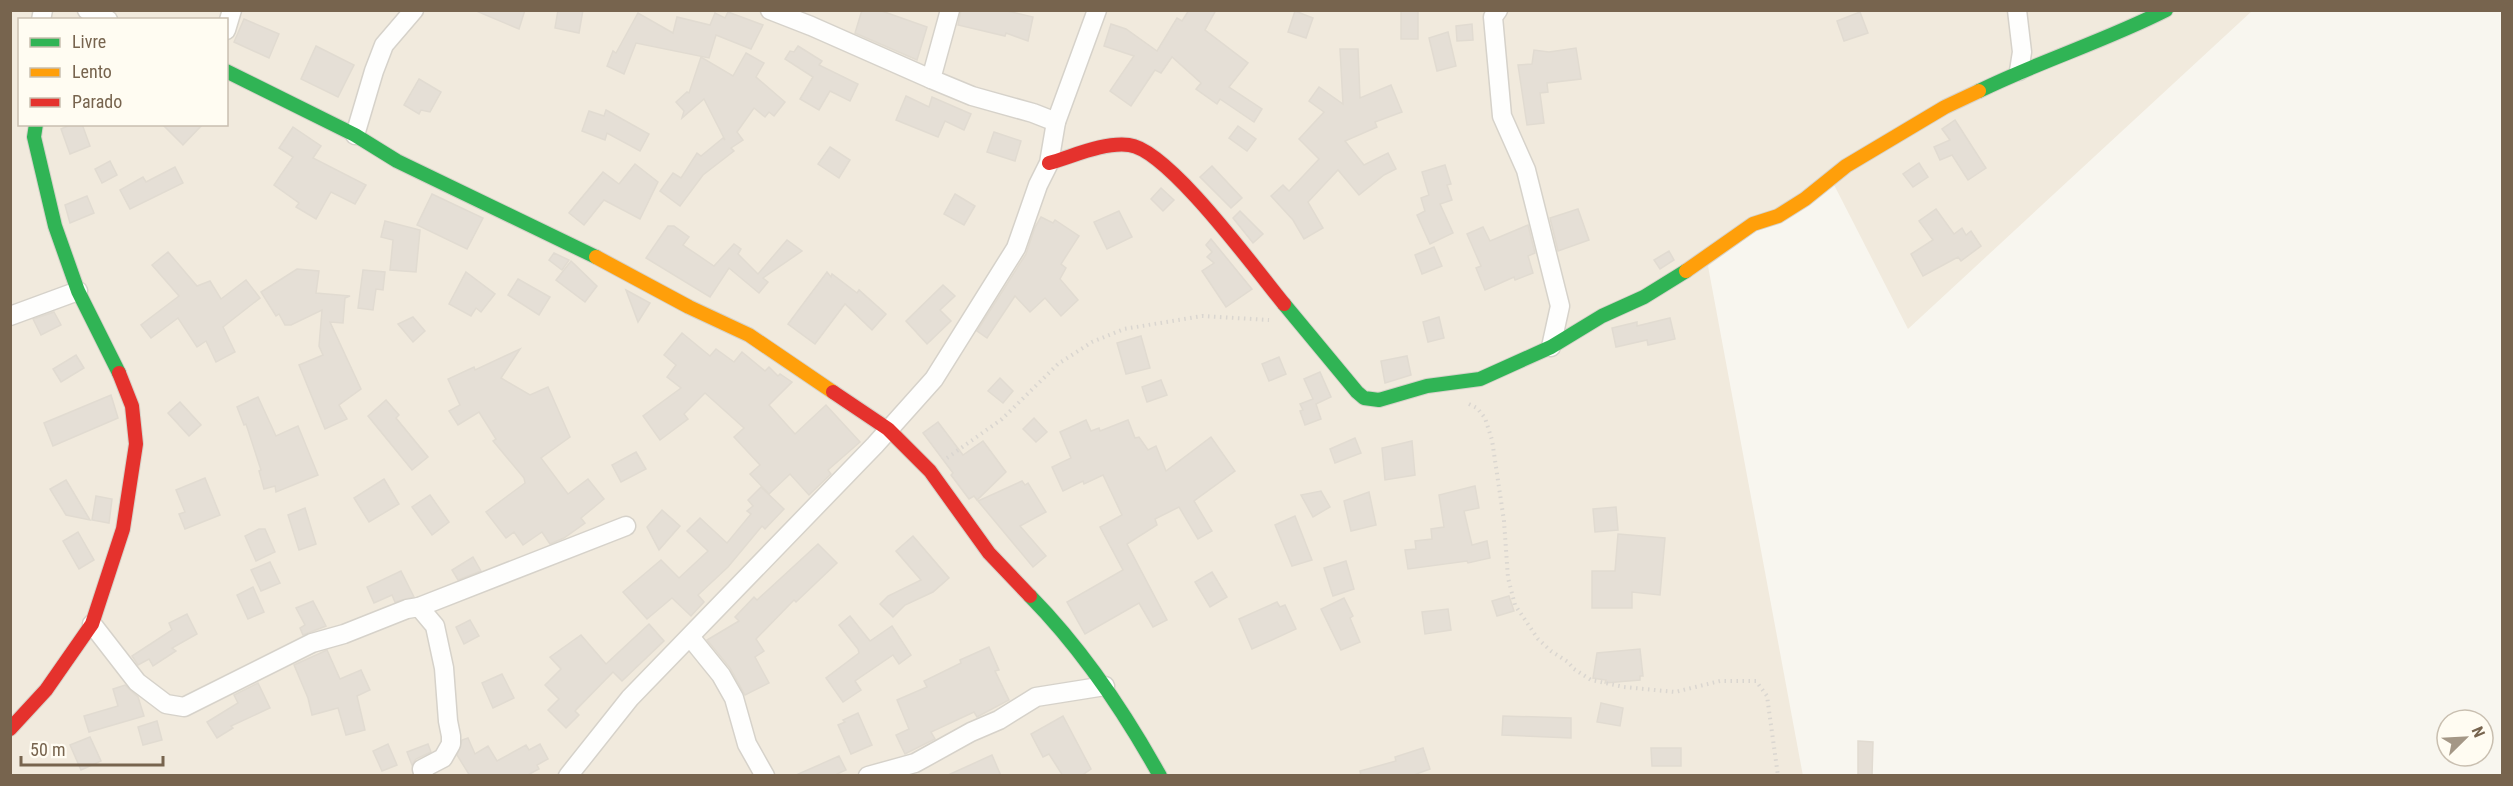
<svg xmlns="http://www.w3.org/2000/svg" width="2513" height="786" font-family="'Roboto Condensed',sans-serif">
<rect width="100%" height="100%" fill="#f8f6ef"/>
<path fill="#f1eadd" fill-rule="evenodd" d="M10 11H2252L1908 329 1830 177 1708 266 1803 776 11 775ZM20 20H226V124H20Z"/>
<g fill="#e5dfd6" stroke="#e1dbd1" stroke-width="1.5">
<path d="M474 10H525L519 29Z"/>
<path d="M558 10H583L579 33 555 28Z"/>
<path d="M862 10H879L927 27 917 60 855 33Z"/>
<path d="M961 10H1003L1033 17 1028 41 1006 33 1005 36 958 25Z"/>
<path d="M1189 10H1216L1205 30 1248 63 1229 87 1262 109 1254 122 1220 99 1217 104 1196 89 1201 83 1172 57 1161 73 1155 70 1131 106 1110 91 1134 56 1104 46 1111 24 1126 29 1157 51 1177 18 1182 21Z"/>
<path d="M1401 10 1418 11V39H1401Z"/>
<path d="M1295 11 1313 18 1306 38 1288 32Z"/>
<path d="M728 12 763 25 751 49 716 35 709 58 636 43 624 74 607 66 613 51 616 53 638 13 673 33 677 17 710 25 715 13 725 18Z"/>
<path d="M1860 12 1868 33 1844 41 1837 21Z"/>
<path d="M244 19 279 34 269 58 234 42Z"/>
<path d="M1472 24 1473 40 1457 41 1456 26Z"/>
<path d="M1448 32 1456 66 1437 71 1429 38Z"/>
<path d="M316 46 354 65 338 97 301 79Z"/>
<path d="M798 46 822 61 819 65 858 84 850 101 830 91 819 110 800 99 813 77 785 59 790 51 794 52Z"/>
<path d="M1576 48 1581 79 1547 83 1548 92 1540 93 1544 123 1527 125 1518 65 1532 64 1534 50 1549 52Z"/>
<path d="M1340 49H1358L1360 98 1391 85 1402 112 1375 122 1377 127 1345 141 1364 165 1388 153 1396 169 1384 175 1359 195 1338 170 1308 202 1323 228 1304 239 1293 220 1271 196 1283 185 1289 191 1319 159 1299 139 1324 112 1309 101 1319 87 1343 104Z"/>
<path d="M746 53 764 63 756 77 785 102 774 116 769 112 765 117 754 108 737 132 743 140 731 148 734 151 703 175 680 206 660 191 673 173 681 178 697 153 701 156 723 138 725 140 704 99 682 118 684 111 676 102 687 92 689 93 701 57 733 76Z"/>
<path d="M419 79 441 92 430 112 421 110 419 114 404 105Z"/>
<path d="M906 96 929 107 932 97 971 114 964 130 945 121 938 137 896 120Z"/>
<path d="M606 110 649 134 640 151 607 133 605 140 582 131 589 111 604 116Z"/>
<path d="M1955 120 1986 168 1968 180 1952 155 1940 160 1934 147 1950 140 1942 129Z"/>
<path d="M72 124H82L90 146 70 154 61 129Z"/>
<path d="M162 124H203L183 145Z"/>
<path d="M1238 126 1256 139 1247 151 1229 138Z"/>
<path d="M293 127 321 146 313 158 366 185 355 204 331 192 316 219 296 207 299 203 274 185 293 157 279 148Z"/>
<path d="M994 132 1021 141 1015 161 987 152Z"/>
<path d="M830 147 850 160 839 178 818 164Z"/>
<path d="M110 161 117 175 102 183 95 169Z"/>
<path d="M1919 163 1928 177 1913 187 1903 174Z"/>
<path d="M635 164 658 182 640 219 604 200 584 225 569 213 603 172 619 184Z"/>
<path d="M1445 165 1451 184 1447 185 1452 200 1440 204 1453 233 1430 244 1417 215 1425 211 1421 198 1429 195 1422 172Z"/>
<path d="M1212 166 1242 198 1231 208 1200 177Z"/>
<path d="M175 167 183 183 130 209 120 190 143 177 146 182Z"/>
<path d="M1161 188 1174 200 1163 211 1151 199Z"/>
<path d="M432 194 483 218 467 249 417 225Z"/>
<path d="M955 194 975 206 964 225 944 214Z"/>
<path d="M87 196 94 213 70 223 65 205Z"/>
<path d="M1578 209 1589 240 1558 251 1550 218Z"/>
<path d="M1936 209 1954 234 1962 228 1966 235 1971 231 1981 246 1961 261 1958 257 1923 276 1911 254 1933 240 1919 221Z"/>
<path d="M1119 211 1132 237 1107 249 1094 222Z"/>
<path d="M1240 211 1263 234 1253 243 1233 218Z"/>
<path d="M1041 217 1053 223 1055 220 1079 236 1061 264 1066 268 1060 279 1078 300 1061 316 1045 298 1030 312 1015 296 987 338 977 331 1026 254 1035 227Z"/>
<path d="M385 221 420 230 416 272 390 270 393 240 381 237Z"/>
<path d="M1528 225 1535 253 1528 256 1533 273 1515 280 1514 277 1485 290 1476 268 1481 266 1467 234 1483 227 1490 241Z"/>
<path d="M668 226H674L689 237 683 245 714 266 734 244 741 249 738 254 758 274 787 240 802 251 763 278 768 282 759 293 729 268 710 297 646 258Z"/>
<path d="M1211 239 1252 289 1226 307 1202 271 1214 263 1207 257 1212 252 1206 245Z"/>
<path d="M1434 247 1442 266 1422 274 1415 255Z"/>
<path d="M1669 251 1674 260 1660 269 1654 260Z"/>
<path d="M168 252 197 286 210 281 221 299 246 280 260 298 223 327 235 352 216 362 206 341 197 347 178 318 151 338 141 325 179 296 152 265Z"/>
<path d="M554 253 569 260 562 270 549 260Z"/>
<path d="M571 261 597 286 585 302 556 280Z"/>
<path d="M297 269 319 271 316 293 350 296 345 298 343 323 330 322 361 389 339 405 347 419 325 429 299 365 323 355 319 346 322 310 291 325H285L279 314 276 316 261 292Z"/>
<path d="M363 270 385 272 383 290 376 289 373 310 358 308Z"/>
<path d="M466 272 495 294 481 312 476 308 471 316 449 304Z"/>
<path d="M827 272 831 277 832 274 857 293 859 290 886 314 872 330 845 304 815 344 788 324Z"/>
<path d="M518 279 550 297 539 315 508 295Z"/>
<path d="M943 285 955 296 940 310 951 321 927 344 906 321Z"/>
<path d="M626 290 650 303 638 322Z"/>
<path d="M54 312 61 325 41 335 33 319Z"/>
<path d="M413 317 425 331 413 342 398 324Z"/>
<path d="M1439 317 1444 338 1428 342 1423 322Z"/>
<path d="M1670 318 1675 339 1648 345 1647 340 1616 347 1612 328 1637 322V326Z"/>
<path d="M682 333 710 356 716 349 734 362 742 352 765 371 769 367 778 376 780 374 792 382 769 405 795 434 826 405 860 442 828 470 831 474 809 495 790 474 769 494 750 474 760 465 734 437 744 428 705 393 684 414 688 419 660 440 643 416 681 388 667 377 676 365 664 355Z"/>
<path d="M1141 336 1150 368 1126 374 1117 343Z"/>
<path d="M520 349 501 378 530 395 548 387 570 437 541 458 568 494 588 479 604 499 581 518 585 523 564 538 550 544 542 532 523 545 514 532 506 538 486 512 525 483 524 478 493 441 496 439 479 412 458 425 449 411 460 405 448 379 474 367 475 370Z"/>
<path d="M76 355 84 368 61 382 53 369Z"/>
<path d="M1407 356 1411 375 1385 383 1381 361Z"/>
<path d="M1279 357 1286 374 1269 381 1262 364Z"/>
<path d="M1320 372 1331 397 1316 404 1321 419 1305 425 1300 411 1303 410 1300 404 1313 399 1304 379Z"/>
<path d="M1000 378 1013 391 1003 403 988 391Z"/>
<path d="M1161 380 1167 395 1147 402 1142 387Z"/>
<path d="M111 395 118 418 53 446 44 423Z"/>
<path d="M258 397 276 436 298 426 318 475 276 492 275 486 264 489 259 471 261 470 246 424 244 425 237 407Z"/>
<path d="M386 400 399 415 396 418 428 457 412 470 368 416Z"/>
<path d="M180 402 201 425 189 436 168 413Z"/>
<path d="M1034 418 1047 432 1036 442 1023 429Z"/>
<path d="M1086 420 1091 431 1099 428 1100 431 1128 420 1135 438 1139 437 1148 450 1156 446 1166 471 1211 437 1235 471 1194 501 1212 531 1198 539 1179 507 1155 519 1157 525 1127 544 1167 620 1153 627 1139 603 1085 634 1067 602 1123 570 1100 527 1122 515 1103 475 1084 484 1083 481 1063 491 1052 467 1071 458 1060 432Z"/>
<path d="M938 422 963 455 983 441 1006 472 977 500 974 496 969 499 951 475 953 473 923 433Z"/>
<path d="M1355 438 1361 453 1335 463 1330 449Z"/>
<path d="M1412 441 1415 475 1385 480 1382 448Z"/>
<path d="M636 452 646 469 621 482 612 465Z"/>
<path d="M205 478 220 515 185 529 179 514 185 512 176 490Z"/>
<path d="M384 479 399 504 369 522 354 498Z"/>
<path d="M66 480 90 520 66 515 50 489Z"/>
<path d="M1022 481 1025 485 1028 483 1046 512 1020 526 1046 556 1033 567 978 501Z"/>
<path d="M1475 486 1479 508 1464 511 1472 545 1487 541 1490 558 1468 563 1467 561 1408 569 1405 550 1416 549 1415 541 1432 539 1431 529 1444 527 1439 495Z"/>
<path d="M761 487 784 509 765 529 762 526 728 567 698 595 704 602 691 616 672 598 647 619 623 592 661 560 679 578 708 551 687 531 700 518 727 543 751 514 747 511 753 506 748 500Z"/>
<path d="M1321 491 1330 507 1313 517 1301 495Z"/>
<path d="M1369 492 1376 525 1351 531 1344 501Z"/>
<path d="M430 495 449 522 432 535 412 507Z"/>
<path d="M96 496 112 499 109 523 92 520Z"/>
<path d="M1616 507 1618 530 1595 532 1593 509Z"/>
<path d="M305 508 316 544 299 550 288 515Z"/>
<path d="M662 510 680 526 659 550 647 527Z"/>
<path d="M1295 516 1312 560 1292 566 1275 525Z"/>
<path d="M259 529H265L275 552 256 561 245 536Z"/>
<path d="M78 532 94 560 79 569 63 541Z"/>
<path d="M1618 534 1665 538 1660 595 1632 592V608H1592V571H1615Z"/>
<path d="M913 536 949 578 933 592 905 605 893 617 880 604 888 596 921 580 896 551Z"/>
<path d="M818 544 837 563 796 602 794 600 756 639 764 651 755 657 769 683 745 695 730 668 707 640 739 621 735 617 754 597 757 600Z"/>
<path d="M473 557 481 571 458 580 452 570Z"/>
<path d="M1346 561 1354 589 1333 596 1324 568Z"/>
<path d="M270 562 280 583 261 591 251 570Z"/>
<path d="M401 571 414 597 395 602 392 595 374 603 367 587Z"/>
<path d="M1212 572 1227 597 1210 607 1195 582Z"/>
<path d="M253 587 264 612 248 619 237 595Z"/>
<path d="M1509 596 1514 611 1497 616 1492 601Z"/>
<path d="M1344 598 1353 616 1350 618 1360 642 1341 650 1321 609Z"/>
<path d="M313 601 326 626 303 635 300 628 305 625 296 608Z"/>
<path d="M1277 602 1280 607 1285 605 1296 629 1252 649 1239 619Z"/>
<path d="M1448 609 1451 630 1425 634 1422 612Z"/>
<path d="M187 614 197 634 172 648 176 651 153 666 149 659 138 665 132 656 172 630 169 623Z"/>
<path d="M850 616 870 641 892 626 911 655 899 664 893 655 855 681 861 690 843 702 826 678 859 653 858 649 839 625Z"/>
<path d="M470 620 479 636 464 644 456 627Z"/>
<path d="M649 624 664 641 622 681 613 672 575 711 579 715 566 728 548 710 559 699 545 685 561 669 550 657 581 635 606 664Z"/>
<path d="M989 647 999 670 995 671 1009 700 977 717 974 712 931 732 935 739 905 754 896 735 909 729 897 700 927 687 924 681 961 663 960 660Z"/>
<path d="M1640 649 1643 676H1640V680L1605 683 1606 680 1593 678 1597 653Z"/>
<path d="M327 650 340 679 361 670 370 690 357 696 365 730 346 735 338 708 312 715 308 698 294 665Z"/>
<path d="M502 674 514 698 493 708 482 683Z"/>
<path d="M258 683 270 708 231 726 233 728 217 738 207 722 238 703 234 695Z"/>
<path d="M125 685 138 697 144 716 89 732 84 716 118 706 113 689Z"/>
<path d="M1601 703 1623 708 1620 726 1597 722Z"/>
<path d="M858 713 872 745 851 754 838 725 845 722 843 720Z"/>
<path d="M1063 716 1091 769 1081 776H1063L1049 754 1043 757 1031 734Z"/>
<path d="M1503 716 1571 718V738L1502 735Z"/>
<path d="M157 721 162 740 143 745 138 727Z"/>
<path d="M90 737 101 761 81 770 70 745Z"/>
<path d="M468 738 475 754 488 746 497 761 526 745 529 750 540 744 548 759 537 765 539 769 526 776H470L457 755 462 740Z"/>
<path d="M1858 741 1873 742 1872 776H1858Z"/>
<path d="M388 744 397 765 382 771 373 751Z"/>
<path d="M428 744 431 752 416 759 412 765 407 752Z"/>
<path d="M1423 748 1430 769 1411 776H1361L1360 771 1396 761 1395 757Z"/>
<path d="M1651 748H1681V766H1652Z"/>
<path d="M992 755 1001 776H946Z"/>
<path d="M839 756 846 770 833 776H794Z"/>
</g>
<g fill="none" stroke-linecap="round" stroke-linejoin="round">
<defs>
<g id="street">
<path d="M87 10 108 20"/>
<path d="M770 10 811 26 931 79 972 96 1033 113 1056 122"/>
<path d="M1498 10 1493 17 1502 116 1526 170 1560 306 1551 347"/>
<path d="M2017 10 2022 52 2019 71"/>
<path d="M41 20 43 10"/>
<path d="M226 30 232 10"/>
<path d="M931 79 950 10"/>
<path d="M355 135 374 71 384 45 414 10"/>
<path d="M10 316 78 291"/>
<path d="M419 607 626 526"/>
<path d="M92 624 137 682 166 704 184 707 312 643 344 634 407 609 419 607 435 626 444 668 448 721 451 736V744L443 758 422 769 424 776"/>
<path d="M691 638 721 675 734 698 747 744 765 776"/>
<path d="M568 776 630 698 875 445 934 379 1016 248 1038 185 1049 163 1056 122 1097 10"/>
<path d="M868 776 915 763 971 732 999 720 1036 697 1105 686"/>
</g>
<g id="fast">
<path d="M226 71 355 135 397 161 596 257"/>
<path d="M1979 91C2040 61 2105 41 2166 10"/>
<path d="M36 124 34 137 55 226 78 291 119 373"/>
<path d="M1284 304 1357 392 1364 398 1379 400 1427 386 1480 379 1551 347 1602 316 1644 297 1686 271"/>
<path d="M1030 596C1082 649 1124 711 1160 776"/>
</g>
<g id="slow">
<path d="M596 257 689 307 749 335 833 392"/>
<path d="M1686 271 1753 224 1778 216 1805 199 1846 166 1945 107 1979 91"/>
</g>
<g id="jam">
<path d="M1049 163C1074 156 1103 142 1129 145 1168 149 1256 270 1284 304"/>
<path d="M833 392 888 429 930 471 989 553 1030 596"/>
<path d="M10 729 46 690 92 624 123 529 136 444 132 406 119 373"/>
</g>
</defs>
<use href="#street" stroke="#d6d2ca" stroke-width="21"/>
<use href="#fast" stroke="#d6d2c9" stroke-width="16"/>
<use href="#slow" stroke="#d6d2c9" stroke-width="16"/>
<use href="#jam" stroke="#d6d2c9" stroke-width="16"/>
<g stroke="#dad6d0" stroke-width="4" stroke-dasharray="1.5 4.5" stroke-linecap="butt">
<path d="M1469 404 1477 408 1485 418 1492 440 1504 521 1508 578 1515 605 1538 639 1551 651 1568 662 1574 669 1591 680 1624 687 1675 692 1720 681H1756L1767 696 1778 776"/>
<path d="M947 458 1002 419 1058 364 1092 342 1124 329 1202 316 1269 320"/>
</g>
<use href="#street" stroke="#fefefd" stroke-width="18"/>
<use href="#fast" stroke="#30b455" stroke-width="14"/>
<use href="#slow" stroke="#ff9f0a" stroke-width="14"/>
<use href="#jam" stroke="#e5322d" stroke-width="14"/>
</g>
<rect width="2513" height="786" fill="none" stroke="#77644e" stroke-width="24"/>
<rect x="18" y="18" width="210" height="108" fill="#fffcf2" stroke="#c9bfb0" stroke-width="1.5"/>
<rect x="30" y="38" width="30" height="9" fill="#30b455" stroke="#c9bfb0" stroke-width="1.5"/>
<text x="72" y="48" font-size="18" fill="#77644e">Livre</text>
<rect x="30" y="68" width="30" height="9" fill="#ff9f0a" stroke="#c9bfb0" stroke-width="1.5"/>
<text x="72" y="78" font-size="18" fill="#77644e">Lento</text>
<rect x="30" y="98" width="30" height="9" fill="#e5322d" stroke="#c9bfb0" stroke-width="1.5"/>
<text x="72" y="108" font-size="18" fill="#77644e">Parado</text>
<g transform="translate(2465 738) rotate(66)"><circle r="28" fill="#fffcf2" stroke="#c9bfb0" stroke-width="1.5"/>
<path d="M0-4.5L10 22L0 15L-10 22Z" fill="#a49786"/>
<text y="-9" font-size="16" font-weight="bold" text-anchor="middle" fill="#77644e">N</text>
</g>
<path d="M21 756v9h142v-9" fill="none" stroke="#77644e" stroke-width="3"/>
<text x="30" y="756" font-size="18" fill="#77644e" stroke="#fffcf2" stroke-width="4.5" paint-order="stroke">50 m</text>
</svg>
